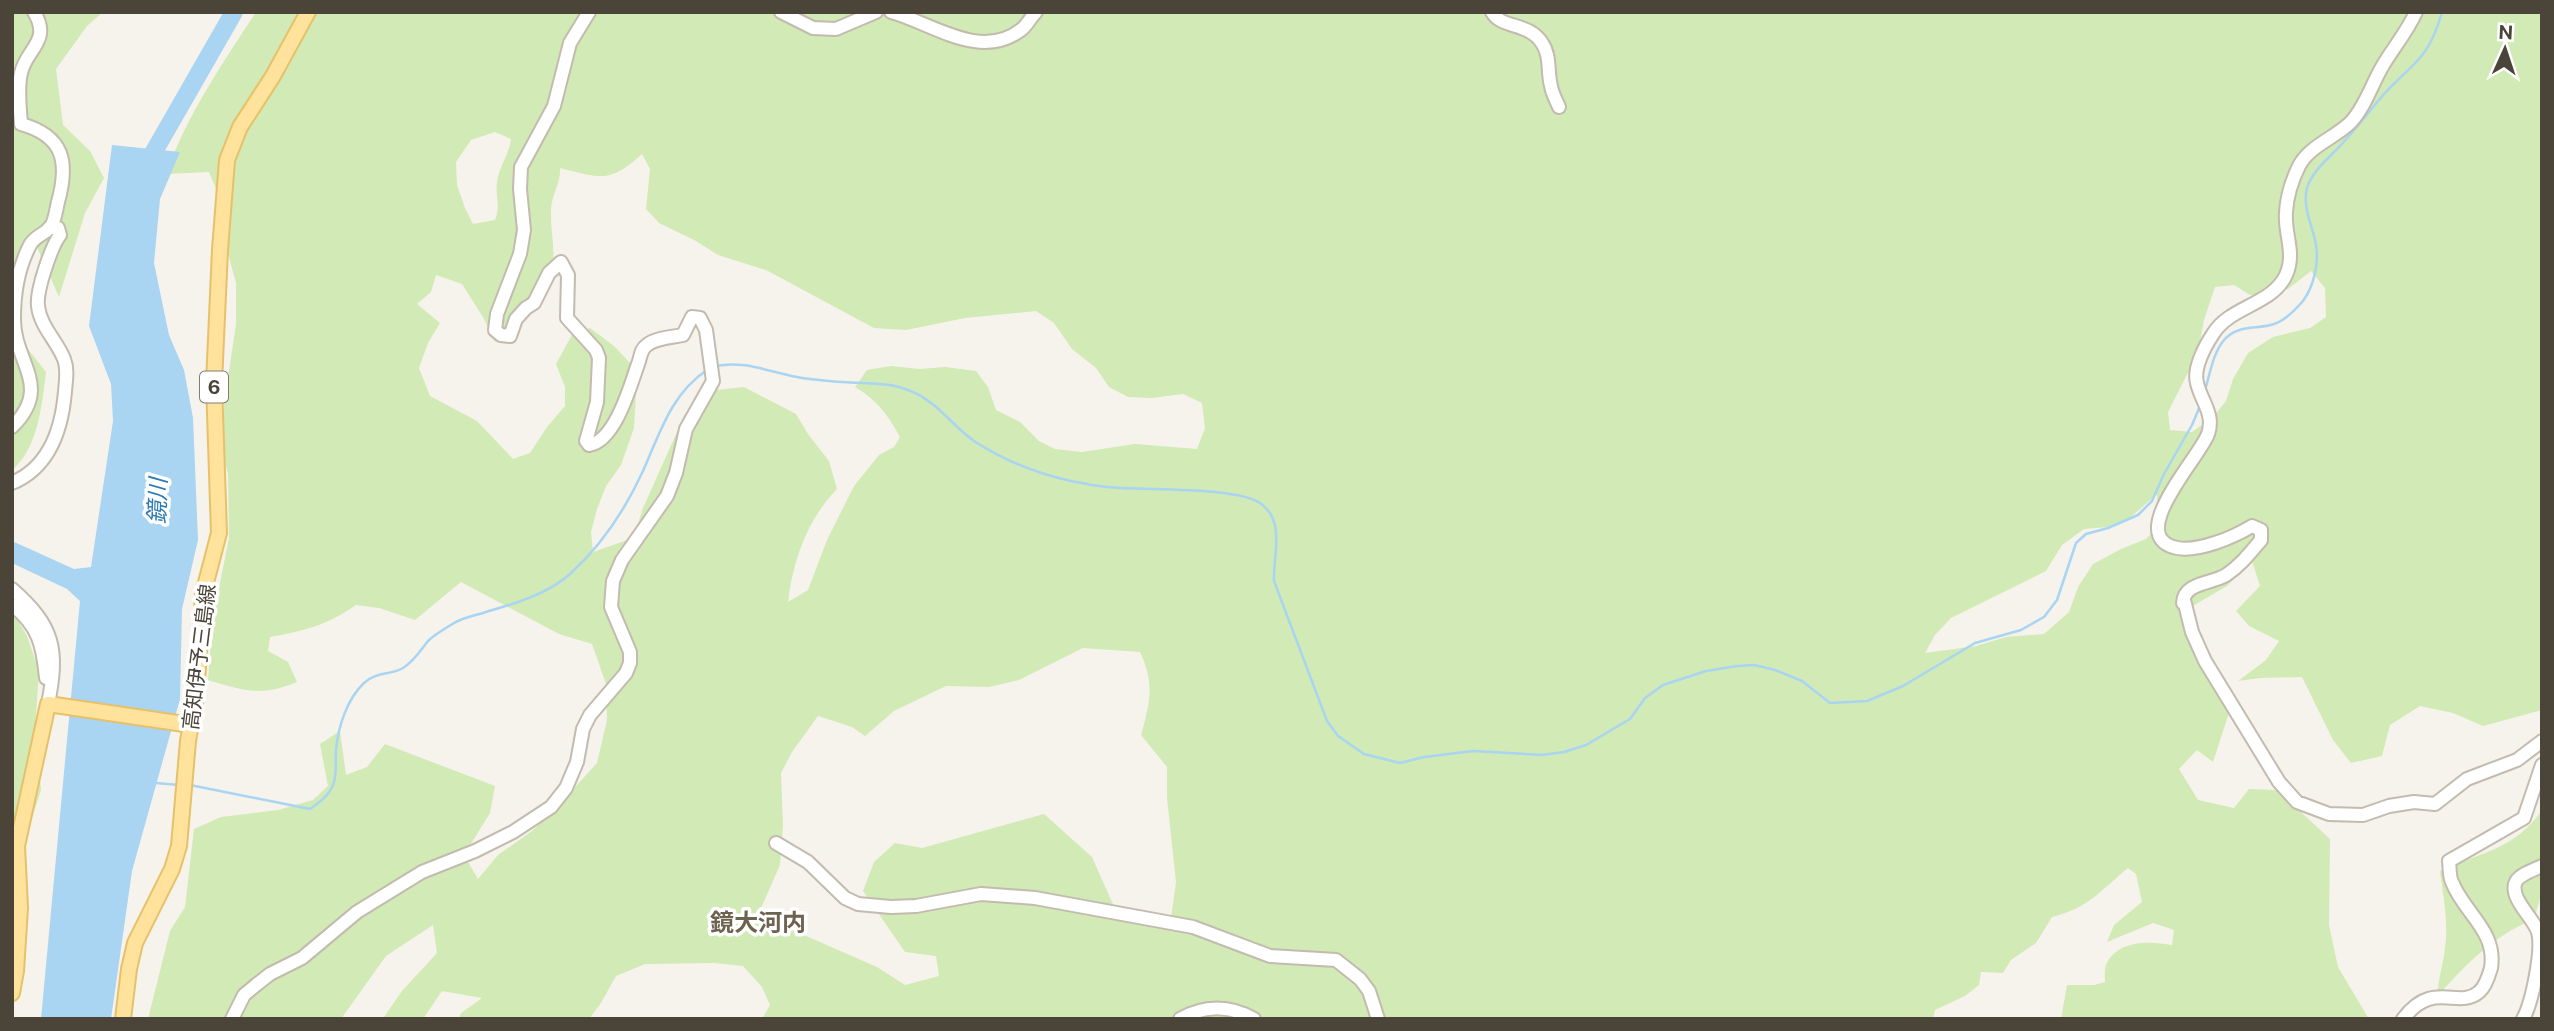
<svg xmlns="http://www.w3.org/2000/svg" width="2554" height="1031" font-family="'Public Sans','Noto Sans JP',sans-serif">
<rect width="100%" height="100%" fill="#f6f3ec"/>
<g fill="#d2eab5" fill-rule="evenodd">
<path d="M12 12H103L87 26 56 69 63 125 90 151 104 178 85 213 59 297 36 245 12 273Z"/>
<path d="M256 12H2542V710L2483 726 2453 713 2420 706 2390 725 2382 756 2351 763 2333 740 2302 677 2261 678 2238 681 2266 660 2279 641 2249 626 2236 611 2260 586 2252 561 2227 586 2191 607 2203 640 2205 673 2219 688 2229 713 2213 762 2197 750 2179 769 2198 800 2234 808 2249 789 2277 790 2330 839 2329 925 2338 967 2369 1019H2061L2067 985H2094L2105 982C2105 978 2104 970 2106 965 2117 939 2151 941 2172 945L2174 930 2153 923 2107 942 2114 925 2142 902 2136 874 2128 868C2101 890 2089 908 2052 917L2036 943 2011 960 2003 973 1981 972 1979 985 1965 996 1935 1010 1933 1019H762L770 1005 762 987 743 966 714 963 645 964 616 976 601 1003 589 1019H459L461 1013 482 998 442 991 423 1019H385L384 1017 402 991 437 953 433 925 386 956 341 1019H148L170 931 185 907 194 829 221 817 278 810 313 800 328 786 320 744 340 731 346 775 367 767 385 744 495 786 490 813 464 855 478 879 498 855 532 831 556 808 597 763 607 720 606 684 592 644 559 634 461 582 415 620 379 608 356 605C328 625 304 631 270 637L268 651 288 662 297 682C260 697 245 691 208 680L212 623 229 538 228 474 219 439 236 324V283L228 254 226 213 209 172 166 174C187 115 222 64 256 12ZM495 132 511 139C509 155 499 166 497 182 495 197 501 205 495 220L473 224 465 208 457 185 456 162 471 140ZM642 154 650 169 646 209 659 223 696 241 718 255 766 270 874 328 906 330 965 318 1036 311 1054 323 1072 349 1096 368 1109 387 1128 397 1152 398 1183 394 1202 403 1205 428 1197 449 1135 444 1082 452 1055 449 1039 441 1020 422 996 410 988 387 976 371 945 367 920 369 891 366 867 370 855 387C877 400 888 415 900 437L894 447 879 455 854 486 827 540 808 590 788 602C793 560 807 520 837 489L829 461 808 434 796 414 744 387 707 391 685 414 643 508 633 538 593 552 591 532 597 509 606 486 621 465 634 428 636 394 630 363 614 346 590 328 572 335 556 364 565 387V406L547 427 530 453 513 459 477 421 430 396 419 368 428 343 440 323 417 304 431 292 436 275 462 284 483 317 495 342C506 330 550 283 552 270 556 249 550 230 551 209 552 194 561 183 560 168 601 178 609 184 642 154ZM2311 271 2325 288 2326 317 2310 328 2273 337 2248 353 2233 379 2226 401 2213 417 2192 432 2170 430 2168 412 2198 353 2204 320 2215 287 2234 285 2250 295 2265 296 2288 289ZM2157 494 2158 526 2146 539 2121 549 2093 564 2078 587 2069 612 2044 634 2006 637 1976 646 1925 653 1935 635 1951 618 2046 571 2062 545 2084 529 2108 527 2131 517ZM1083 648 1140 652C1155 683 1150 703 1141 735L1167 767V798L1176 882 1170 925 1120 920 1092 857 1044 814 922 848 895 843 874 862 863 891 905 952 936 956 939 976 905 985 877 967 758 915 780 865 783 825 781 773 792 752 818 716 852 727 865 736 894 711 946 686 989 687 1019 680Z"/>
<path d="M12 329 46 372C42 404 38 449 12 470Z"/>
<path d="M12 611 27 636 39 671 35 731 41 790 25 840 12 944Z"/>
<path d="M2542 810V892L2534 919C2493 936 2466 964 2437 997 2438 980 2443 965 2445 948 2449 923 2443 896 2440 871 2479 853 2516 849 2542 810Z"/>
</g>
<path fill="#a9d4f2" d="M112 145 180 152 160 199 154 263 169 335 184 370 193 418 198 540 182 609 180 699 132 871 111 1019H41L80 601 67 589 12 563V541L74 569 91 567 113 421 111 384 89 326Z"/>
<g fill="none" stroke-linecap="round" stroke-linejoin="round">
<g stroke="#a9d4f2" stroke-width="2.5">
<path d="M716 366C743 360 770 372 797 377 827 383 860 382 890 385 899 387 907 389 915 393 939 404 955 429 977 443 1006 461 1038 474 1071 481 1083 483 1095 486 1107 487 1142 491 1235 486 1260 503 1286 521 1273 554 1274 581L1327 721 1338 736 1364 754 1400 763 1424 757 1473 751 1542 755 1564 752 1586 745 1630 719 1645 698 1663 685 1706 671 1737 666 1754 665 1775 670 1802 681 1830 703 1867 701 1903 686 1975 643 2021 630 2044 617 2057 600 2076 543 2086 534 2108 528 2138 515 2152 501 2164 474 2192 425 2200 406"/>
<path d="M2205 390C2210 374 2213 353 2224 340 2238 324 2257 330 2274 324 2284 321 2296 309 2303 301 2314 286 2319 263 2316 245 2313 227 2302 207 2307 188 2312 171 2329 158 2340 146 2356 129 2370 110 2385 93 2416 60 2428 60 2442 12"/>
<path d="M155 783 180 785"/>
<path d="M190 785 310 809C320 802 331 794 334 782 337 772 335 760 336 750 338 727 347 699 364 683 375 672 391 675 403 668 414 661 420 651 428 641 435 634 446 628 454 623 464 617 478 615 489 611 517 603 549 593 570 574 601 546 626 508 643 471 660 433 671 394 707 370"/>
</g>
<path stroke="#a9d4f2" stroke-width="18" d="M144 169 234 12"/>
<defs>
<g id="minor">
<path d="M781 12 813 28 836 29 876 12"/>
<path d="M891 12C932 23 981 62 1022 29 1027 25 1031 17 1036 12"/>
<path d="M1492 12C1501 29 1529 22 1542 43 1551 56 1547 71 1551 86 1552 93 1556 100 1559 107"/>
<path d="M2416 12C2407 32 2393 48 2382 67 2372 84 2365 107 2351 122 2335 138 2309 146 2299 166 2292 180 2287 197 2286 212 2284 234 2296 253 2286 275 2272 305 2230 306 2213 334 2205 346 2193 368 2197 383 2201 401 2215 414 2208 434 2200 457 2123 537 2177 548 2199 552 2234 537 2252 526L2261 530V540C2250 553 2240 566 2226 575 2212 584 2184 582 2183 603L2184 600 2192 632 2205 661 2279 782 2297 802 2329 814 2363 815 2389 806 2414 802 2435 804 2467 779 2517 760 2542 741"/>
<path d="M12 427C54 386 13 362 14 318 14 293 18 268 30 245 35 236 43 235 50 228 55 222 56 210 58 202 69 162 64 136 21 124 20 107 17 89 21 73 26 49 52 41 34 12"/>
<path d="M12 483C50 467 62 429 65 391 66 380 68 369 64 359 57 341 40 326 38 306 36 291 51 247 60 235L58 228H49"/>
<path d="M12 589C54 626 59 649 48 704"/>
<path d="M12 605C39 626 43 646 46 678"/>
<path d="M776 843 808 862 845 898 858 904 891 907 916 906 981 894 1035 898 1193 927 1270 956 1336 960 1360 979 1369 991 1378 1019"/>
<path d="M232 1019 244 995 256 985 270 974 302 958 357 912 422 872 475 851 513 832 551 807 566 788 577 762 583 729 590 715 626 673 630 663V652L611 607 613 581 622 560 667 496 676 473 686 429 713 381 706 330 700 318 692 317 683 335C673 337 655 338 647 345 640 350 641 357 638 364 630 387 615 441 589 445L586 441 597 402 599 358 596 350 567 318 568 275 561 262 549 273 534 303 526 308 516 319 510 336 501 335 495 330 497 314 520 254 524 230 520 189 521 167 554 106 570 43 589 12"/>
<path d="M1180 1019C1204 1005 1230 1005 1254 1019"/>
<path d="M2403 1019C2433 979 2458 1010 2479 992 2486 986 2489 975 2491 968 2497 931 2464 913 2452 882 2449 876 2450 868 2449 861L2524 818 2542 765"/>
<path d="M2523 1019C2532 1003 2543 950 2538 932 2533 917 2511 900 2515 884 2517 875 2534 870 2542 866"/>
</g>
<g id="major">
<path d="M12 993 16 971 20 908 17 846 48 704 191 725"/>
<path d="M123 1019 129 969 135 943 172 869 179 846 188 741 196 697 203 594 219 533 214 383 220 250 227 160 240 127 273 76 308 12"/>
</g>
</defs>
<use href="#minor" stroke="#c2bbae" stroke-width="16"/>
<use href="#major" stroke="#e6c16a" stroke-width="18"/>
<use href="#minor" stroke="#fff" stroke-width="12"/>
<use href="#major" stroke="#ffe39c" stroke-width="14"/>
</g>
<g text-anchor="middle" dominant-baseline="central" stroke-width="7" stroke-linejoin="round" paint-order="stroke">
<rect fill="#fff" stroke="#817c74" stroke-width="2" x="200" y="371.5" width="28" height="31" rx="5"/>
<g font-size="19" font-weight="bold" fill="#4b4439">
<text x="214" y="387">6</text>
</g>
<g font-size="21" fill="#4b4439" stroke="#fff">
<text transform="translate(199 657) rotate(-83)">高知伊予三島線</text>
</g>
<g font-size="23" font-style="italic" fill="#2e7ab2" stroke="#fff">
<text transform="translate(157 501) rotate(-88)">鏡川</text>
</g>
<g font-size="24" font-weight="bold" fill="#6e6250" stroke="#fff">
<text x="758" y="922">鏡大河内</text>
</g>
</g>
<rect width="2554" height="1031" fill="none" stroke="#4b4439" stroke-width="28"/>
<g transform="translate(2505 49) rotate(3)" stroke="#ffffff" stroke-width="5" paint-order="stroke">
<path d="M0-5L12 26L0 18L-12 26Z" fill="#4b4439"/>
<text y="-10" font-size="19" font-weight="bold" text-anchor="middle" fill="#4b4439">N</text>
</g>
</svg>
